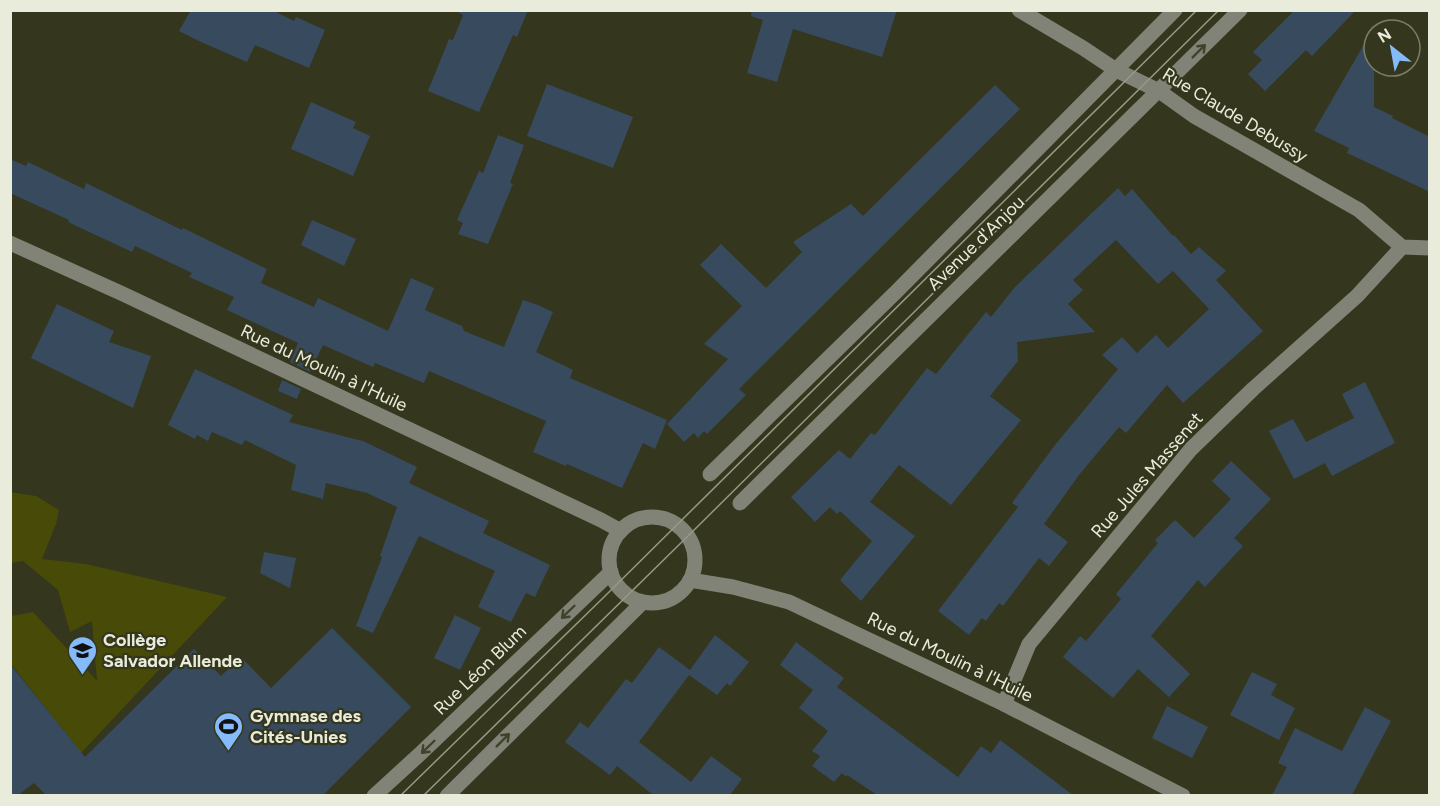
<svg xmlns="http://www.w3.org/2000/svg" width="1440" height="806" font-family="Figtree,sans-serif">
<rect width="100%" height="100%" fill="#34361d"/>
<path fill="#484b07" d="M10 492 36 496 59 510 56 524 42 559 86 564 227 597 81 753 11 664V616L33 612 97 681 92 621 70 632 58 590 23 561 11 563Z"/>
<g fill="#384a5e">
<path d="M191 10H272L294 21 296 17 325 30 309 68 255 45 247 62 201 42 179 31Z"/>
<path d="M454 10H528L517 37 513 35 479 112 428 91 449 39 453 40 463 15Z"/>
<path d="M752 10H897L882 57 793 29 777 82 747 73 763 20 751 16Z"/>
<path d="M1295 10H1356L1312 56 1306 50 1265 91 1248 74 1262 60 1253 52Z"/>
<path d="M1374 27V107L1393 116 1392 118 1430 137V192L1347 153 1349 148 1314 131Z"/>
<path d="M547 84 633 117 613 168 527 136Z"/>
<path d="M995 85 1020 109 739 389 746 395 707 434 704 431 698 438 694 433 684 442 667 424 728 359 704 344 742 306 700 265 721 244 766 288 802 252 793 242 851 204 863 216Z"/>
<path d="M311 102 356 122 353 128 370 136 353 176 291 149Z"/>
<path d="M498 135 524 145 510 183 513 184 488 244 458 234 463 223 457 220 479 171 483 173Z"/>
<path d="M10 159 26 166 28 162 84 189 86 183 182 230 183 228 267 269 261 283 314 307 318 298 388 331 411 278 434 288 425 310 462 326 464 331 504 347 523 300 538 305 553 312 536 352 573 370 570 378 667 420 655 449 643 443 622 488 567 464 566 466 533 452 546 421 429 371 424 383 375 363 373 367 323 345 310 372 290 362 298 343 227 310 234 297 189 277 192 273 135 246 132 252 68 222 69 220 10 193Z"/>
<path d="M1118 188 1125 196 1132 189 1173 236 1174 235 1191 254 1199 247 1226 271 1216 280 1263 331 1183 403 1167 385 1126 433 1119 427 1079 475 1044 524 1068 542 1049 566 1039 558 1003 606 999 603 986 621 982 618 969 635 938 611 1018 507 1012 503 1055 445 1118 369 1102 355 1122 337 1137 353 1156 335 1168 348 1209 309 1173 271 1158 284 1116 240 1073 280 1083 290 1068 304 1095 332 1017 342 1018 361 990 396 1021 420 951 505 899 465 870 502 915 536 861 601 840 580 872 541 840 511 837 514 830 507 815 522 791 497 839 450 850 459 871 433 875 435 927 368 936 374 986 312 991 317 1015 287Z"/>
<path d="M312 220 356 239 344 266 301 245Z"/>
<path d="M57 304 114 331 109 342 151 356 133 408 31 358Z"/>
<path d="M195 369 293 415 289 422 362 441 361 440 417 467 409 483 489 521 483 533 550 565 535 597 526 593 511 622 478 607 495 571 419 536 373 633 356 626 382 557 380 556 397 507 367 493 326 483 323 499 291 490 296 465 245 440 242 445 212 432 208 441 197 435 195 439 168 425Z"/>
<path d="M282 380 301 389 297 399 278 391Z"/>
<path d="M1365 382 1395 443 1332 476 1325 463 1294 479 1269 431 1293 419 1306 442 1354 418 1342 394Z"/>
<path d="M1231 461 1271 499 1234 538 1243 546 1205 587 1198 580 1151 636 1190 674 1169 697 1138 669 1113 698 1063 657 1080 636 1086 641 1121 599 1116 594 1158 543 1155 540 1175 520 1194 538 1231 499 1212 481Z"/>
<path d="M264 552 296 558 290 588 260 573Z"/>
<path d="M455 615 481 628 460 670 434 658Z"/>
<path d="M332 628 411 707 323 795H46L34 783 18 795H10V664L85 757 194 649 221 676 241 657 271 688Z"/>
<path d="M715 635 749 662 730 686 727 683 717 695 689 675 639 742 691 782 711 756 742 779 730 795H653L617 766 610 775 565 742 580 722 588 728 626 679 632 683 659 647 690 670Z"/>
<path d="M796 642 844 678 837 687 958 777 981 746 991 753 1000 740 1073 795H877L847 775 846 777 842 773 834 782 812 766 820 756 812 751 828 731 799 708 813 690 780 665Z"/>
<path d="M1252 672 1277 684 1271 695 1295 708 1279 740 1230 715Z"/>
<path d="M1167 706 1208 727 1192 758 1152 738Z"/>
<path d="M1365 707 1391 721 1352 795H1272L1287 767 1278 763 1295 728 1342 751Z"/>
</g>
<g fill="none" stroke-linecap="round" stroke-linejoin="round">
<g stroke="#818377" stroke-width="15">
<path d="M1019 10 1083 48 1116 70 1159 91 1194 116 1359 210 1402 247 1430 248"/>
<path d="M10 243 123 294 601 520 621 531"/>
<path d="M710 474 898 290 1175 10"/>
<path d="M740 503 1240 10"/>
<circle cx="652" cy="560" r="43"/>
<path d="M690 580 733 587 789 602 1004 704 1183 796"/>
<path d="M1004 704 1029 644 1191 449 1253 389 1357 296 1402 247"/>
<path d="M374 796 421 753 611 572"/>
<path d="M447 796 643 602"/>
</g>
<g stroke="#979985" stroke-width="1.5">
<path d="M400 796 603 598 1197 10"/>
<path d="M423 796 688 536 1219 10"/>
</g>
</g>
<defs><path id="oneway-shaft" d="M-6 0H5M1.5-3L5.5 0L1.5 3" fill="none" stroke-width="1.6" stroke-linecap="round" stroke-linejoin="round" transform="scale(1.5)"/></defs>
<g stroke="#40422a">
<use href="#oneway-shaft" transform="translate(1199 51) rotate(-45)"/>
<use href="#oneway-shaft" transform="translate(568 612) rotate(136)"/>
<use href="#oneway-shaft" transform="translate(503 740) rotate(-45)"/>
<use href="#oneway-shaft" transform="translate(428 747) rotate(136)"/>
</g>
<defs>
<symbol id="school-pin" viewBox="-11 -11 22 30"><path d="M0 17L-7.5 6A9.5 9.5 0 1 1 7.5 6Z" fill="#85bbfb" stroke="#34361d"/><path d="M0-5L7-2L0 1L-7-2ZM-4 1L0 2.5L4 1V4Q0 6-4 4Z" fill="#111"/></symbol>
<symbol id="stadium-pin" viewBox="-11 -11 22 30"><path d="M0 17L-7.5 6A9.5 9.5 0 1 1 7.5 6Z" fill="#85bbfb" stroke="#34361d"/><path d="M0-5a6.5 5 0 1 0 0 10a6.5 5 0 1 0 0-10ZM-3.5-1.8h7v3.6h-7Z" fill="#111"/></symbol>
</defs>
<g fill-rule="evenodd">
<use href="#school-pin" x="66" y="634" width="33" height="45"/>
<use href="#stadium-pin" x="212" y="710" width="33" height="45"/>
</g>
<g text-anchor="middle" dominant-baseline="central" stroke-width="4.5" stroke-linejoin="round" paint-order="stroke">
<g font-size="18" fill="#e9ebdb" stroke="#34361d">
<text transform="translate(1235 115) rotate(31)">Rue Claude Debussy</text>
<text transform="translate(976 243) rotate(-44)">Avenue d'Anjou</text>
<text transform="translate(324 368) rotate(25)">Rue du Moulin à l'Huile</text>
<text transform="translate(1147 475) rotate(-49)">Rue Jules Massenet</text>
<text transform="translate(950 657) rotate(26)">Rue du Moulin à l'Huile</text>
<text transform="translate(480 670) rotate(-44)">Rue Léon Blum</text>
</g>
<g font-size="18" font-weight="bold" fill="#e9ebdb" stroke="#34361d" text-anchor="start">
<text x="103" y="640">Collège<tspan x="103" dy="21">Salvador Allende</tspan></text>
<text x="250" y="716">Gymnase des<tspan x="250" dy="21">Cités-Unies</tspan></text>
</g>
</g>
<rect width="1440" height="806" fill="none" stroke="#e9ebdb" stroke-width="24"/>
<g transform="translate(1392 48) rotate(329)"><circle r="28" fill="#34361d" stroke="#7c7e69" stroke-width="1.5"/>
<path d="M0-4.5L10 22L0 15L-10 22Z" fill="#85bbfb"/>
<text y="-9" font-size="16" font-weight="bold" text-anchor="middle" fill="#e9ebdb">N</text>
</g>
</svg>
